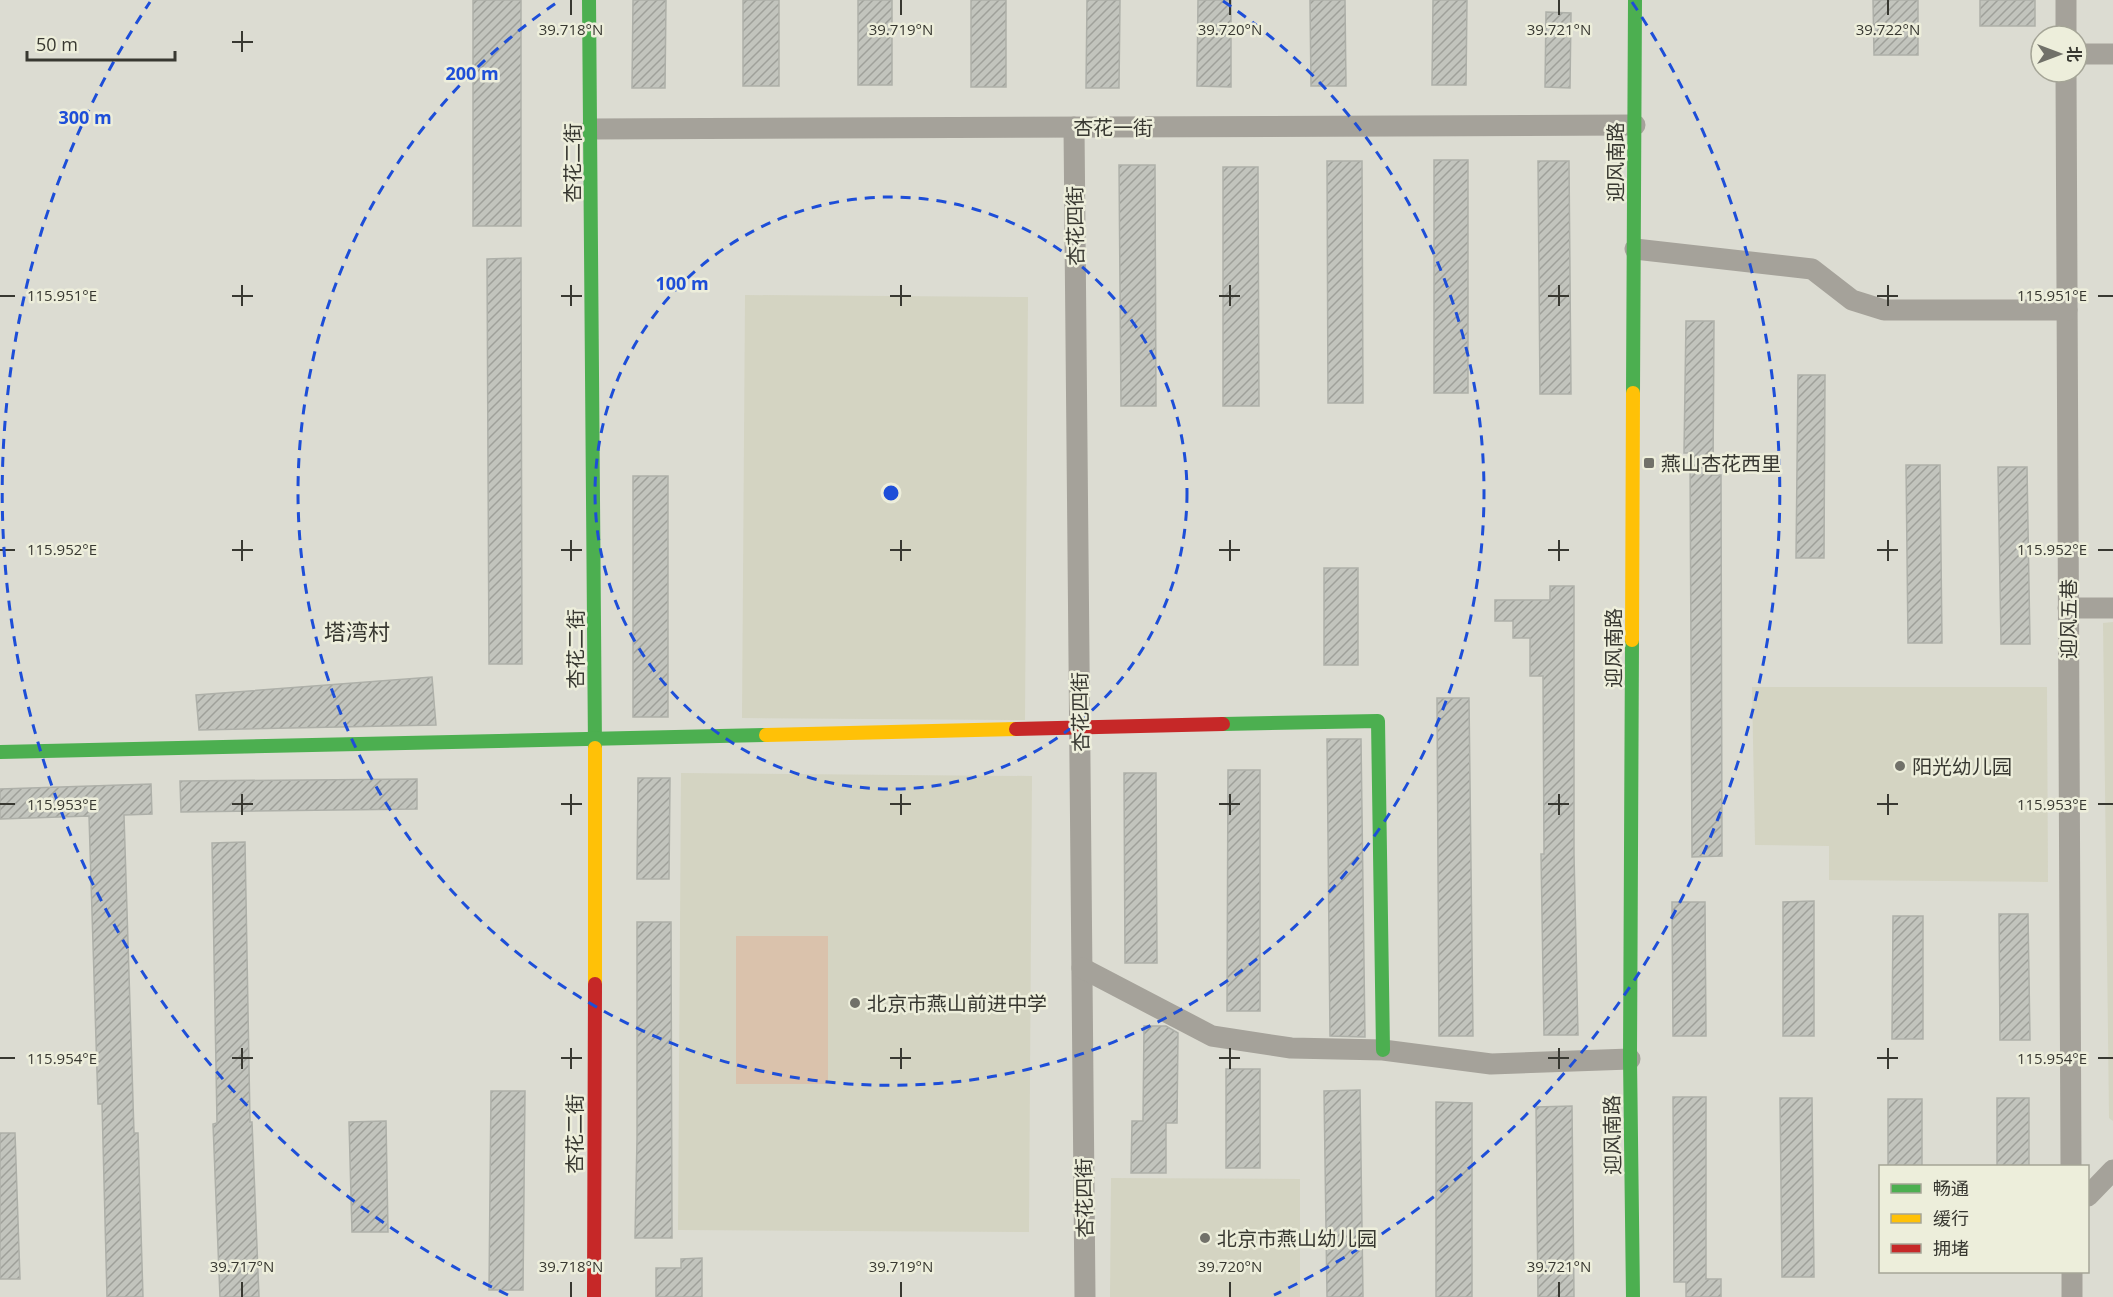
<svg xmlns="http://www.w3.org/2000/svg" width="2113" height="1297" font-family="'Open Sans','Noto Sans SC',sans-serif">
<defs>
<pattern id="building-hatch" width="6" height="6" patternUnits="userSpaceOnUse" patternTransform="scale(1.5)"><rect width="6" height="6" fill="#c2c4bd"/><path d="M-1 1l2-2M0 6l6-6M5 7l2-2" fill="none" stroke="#9fa09a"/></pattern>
</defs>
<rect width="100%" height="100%" fill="#dcdcd2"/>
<g fill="#d4d4c2">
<path d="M745 295 1028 297 1025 720 742 718Z"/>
<path d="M2113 622V1121L2109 1118 2103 623Z"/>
<path d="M1752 687H2047L2048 882 1829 880V846L1755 845Z"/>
<path d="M681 773 1032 776 1029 1232 678 1230Z"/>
<path d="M1111 1178 1300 1179V1297H1110Z"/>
</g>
<rect fill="#dac2ac" x="736" y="936" width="92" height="148"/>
<g fill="url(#building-hatch)" stroke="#aeb0a9" stroke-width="1.5">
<rect x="473" y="0" width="48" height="226"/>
<path d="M633 0H666L665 88H632Z"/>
<rect x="743" y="0" width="36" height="86"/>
<rect x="858" y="0" width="34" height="85"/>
<rect x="971" y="0" width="35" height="87"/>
<path d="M1087 0H1120L1119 88H1086Z"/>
<path d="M1198 0H1231V87L1197 86Z"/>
<path d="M1310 0H1345L1346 86H1311Z"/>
<path d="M1433 0H1467L1466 85H1432Z"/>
<path d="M1873 0H1918V55H1874Z"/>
<rect x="1980" y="0" width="55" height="26"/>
<path d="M1546 12 1571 13 1570 88 1545 87Z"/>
<rect x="1434" y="160" width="34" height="233"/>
<path d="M1327 161H1362L1363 403H1328Z"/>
<path d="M1538 161H1569L1571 394H1540Z"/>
<path d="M1119 165H1155L1156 406H1121Z"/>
<path d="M1223 167H1258L1259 406H1223Z"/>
<path d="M521 258 522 664H489L487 259Z"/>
<path d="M1686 321H1714L1713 475H1721L1722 856 1692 857 1690 453H1684Z"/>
<path d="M1798 375H1825L1824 558H1796Z"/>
<path d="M1906 465H1940L1942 643H1908Z"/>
<path d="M1998 467H2027L2030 644H2001Z"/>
<rect x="633" y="476" width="35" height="241"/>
<rect x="1324" y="568" width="34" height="97"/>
<path d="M1550 586H1574V854L1578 1035H1544L1541 854H1544L1543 676H1530V638H1513V621H1495V600H1550Z"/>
<path d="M432 677 436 725 199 730 196 695Z"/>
<path d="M1437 698H1469L1473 1036H1439Z"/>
<path d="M1327 739H1361L1365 1037 1330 1036Z"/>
<path d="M1228 770H1260V1011H1227Z"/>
<path d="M1124 773H1156L1157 963H1125Z"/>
<path d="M638 778H670L669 879H637Z"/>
<path d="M417 779V809L181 812 180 781Z"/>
<path d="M151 784 152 814 124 815 134 1133H138L143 1297H107L102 1104H98L89 816 0 819V789Z"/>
<path d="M245 842 250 1122H252L259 1297H220L213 1124 217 1123 212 843Z"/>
<path d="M1814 901V1036H1783V902Z"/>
<path d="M1672 902H1705L1706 1036H1673Z"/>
<path d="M1999 914H2028L2030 1040H2000Z"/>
<path d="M1893 916H1923V1039H1892Z"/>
<path d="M637 922H671L672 1238H635L637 1139Z"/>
<path d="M1144 1026H1166L1178 1033 1177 1123H1166V1173H1131L1132 1121H1143Z"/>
<rect x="1226" y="1069" width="34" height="99"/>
<path d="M1360 1090 1363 1297H1327L1324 1091Z"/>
<path d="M491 1091H525L523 1290H489Z"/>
<path d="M1673 1097H1706V1279H1721V1297H1686V1282H1674Z"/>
<path d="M1780 1098H1812L1814 1277H1782Z"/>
<rect x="1997" y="1098" width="32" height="69"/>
<rect x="1888" y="1099" width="34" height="68"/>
<path d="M1436 1102 1472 1103V1297H1436Z"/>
<path d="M1572 1106 1574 1297H1538L1536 1107Z"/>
<path d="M386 1121 388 1232H352L349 1122Z"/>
<path d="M0 1133H15L20 1279H0Z"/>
<path d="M702 1258V1297H656V1268H681V1259Z"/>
</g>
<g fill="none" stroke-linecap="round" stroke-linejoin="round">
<g stroke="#a5a29a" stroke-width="21">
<path d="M2066 0V36"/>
<path d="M2077 54H2113"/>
<path d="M2066 72 2071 1166"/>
<path d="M1074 127 1085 1297"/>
<path d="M591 129 1635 125"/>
<path d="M1635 249 1812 269 1852 300 1884 310H2067"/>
<path d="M2068 608H2113"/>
<path d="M1082 968 1212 1036 1291 1048 1383 1050 1491 1064 1630 1059"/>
<path d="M2088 1196 2113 1170"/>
<path d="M2072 1272V1297"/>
</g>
<g stroke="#4caf50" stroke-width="14">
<path d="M589 0 595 748"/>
<path d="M1633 393 1635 0"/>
<path d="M1632 640 1630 1059 1633 1297"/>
<path d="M1223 724 1378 721 1383 1050"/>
<path d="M0 752 766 735"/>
</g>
<g stroke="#ffc107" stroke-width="14">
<path d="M1632 640 1633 393"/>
<path d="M766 735 1016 729"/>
<path d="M595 984V748"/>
</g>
<g stroke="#c62828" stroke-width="14">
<path d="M1016 729 1223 724"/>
<path d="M594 1297 595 984"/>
</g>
</g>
<path fill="none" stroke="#383831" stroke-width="2" d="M571 0V15M901 0V15M1230 0V15M1559 0V15M1888 0V15M242 31V52M232 42H253M242 285V306M571 285V306M901 285V306M1230 285V306M1559 285V306M1888 285V306M0 296H15M232 296H253M561 296H582M890 296H911M1219 296H1240M1548 296H1569M1877 296H1898M2098 296H2113M242 540V561M571 540V561M901 540V561M1230 540V561M1559 540V561M1888 540V561M0 550H15M232 550H253M561 550H582M890 550H911M1219 550H1240M1548 550H1569M1877 550H1898M2098 550H2113M242 794V815M571 794V815M901 794V815M1230 794V815M1559 794V815M1888 794V815M0 804H15M232 804H253M561 804H582M890 804H911M1219 804H1240M1548 804H1569M1877 804H1898M2098 804H2113M242 1048V1069M571 1048V1069M901 1048V1069M1230 1048V1069M1559 1048V1069M1888 1048V1069M0 1058H15M232 1058H253M561 1058H582M890 1058H911M1219 1058H1240M1548 1058H1569M1877 1058H1898M2098 1058H2113M242 1282V1297M571 1282V1297M901 1282V1297M1230 1282V1297M1559 1282V1297"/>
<g fill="none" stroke="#1d4ed8" stroke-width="3" stroke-dasharray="10 8">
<circle cx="891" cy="493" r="296"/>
<path d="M1223 1A593 593 0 1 1 559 1"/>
<path d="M508 1295A889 889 0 0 1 150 2M1632 2A889 889 0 0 1 1274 1295"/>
</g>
<g fill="#717169" stroke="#edeedb" stroke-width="2">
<rect x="1643" y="457" width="12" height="12" rx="3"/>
<circle cx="1900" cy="766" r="6"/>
<circle cx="855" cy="1003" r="6"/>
<circle cx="1205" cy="1238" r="6"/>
</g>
<g text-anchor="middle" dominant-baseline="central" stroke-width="5" stroke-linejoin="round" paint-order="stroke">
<g font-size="20" fill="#383831" stroke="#edeedb">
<text x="1113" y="127">杏花一街</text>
<text transform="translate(1615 162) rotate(-90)">迎风南路</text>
<text transform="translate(572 163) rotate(-90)">杏花二街</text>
<text transform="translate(1075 226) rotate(-91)">杏花四街</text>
<text transform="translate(2068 619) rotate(-90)">迎风五巷</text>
<text transform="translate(1613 648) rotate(-90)">迎风南路</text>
<text transform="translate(575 649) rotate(-90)">杏花二街</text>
<text transform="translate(1080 712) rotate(-91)">杏花四街</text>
<text transform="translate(574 1134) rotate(-90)">杏花二街</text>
<text transform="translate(1612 1135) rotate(-91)">迎风南路</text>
<text transform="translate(1084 1198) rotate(-91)">杏花四街</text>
</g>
<g font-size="20" fill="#383831" stroke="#edeedb" text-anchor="start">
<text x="1661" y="463">燕山杏花西里</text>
<text x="1912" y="766">阳光幼儿园</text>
<text x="867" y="1003">北京市燕山前进中学</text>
<text x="1217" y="1238">北京市燕山幼儿园</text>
</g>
<g font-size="22" fill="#383831" stroke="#edeedb">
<text x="357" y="631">塔湾村</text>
</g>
</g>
<g font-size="15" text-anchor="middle" fill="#383831" stroke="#edeedb" stroke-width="5" stroke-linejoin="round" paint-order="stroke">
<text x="571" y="35">39.718°N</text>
<text x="901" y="35">39.719°N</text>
<text x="1230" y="35">39.720°N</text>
<text x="1559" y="35">39.721°N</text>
<text x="1888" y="35">39.722°N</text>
<text x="2052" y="301">115.951°E</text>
<text x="62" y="301">115.951°E</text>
<text x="2052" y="555">115.952°E</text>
<text x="62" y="555">115.952°E</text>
<text x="2052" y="810">115.953°E</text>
<text x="62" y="810">115.953°E</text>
<text x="2052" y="1064">115.954°E</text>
<text x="62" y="1064">115.954°E</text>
<text x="242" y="1272">39.717°N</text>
<text x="571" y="1272">39.718°N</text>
<text x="901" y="1272">39.719°N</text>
<text x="1230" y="1272">39.720°N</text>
<text x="1559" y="1272">39.721°N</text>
</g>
<circle cx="891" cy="493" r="9" fill="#1d4ed8" stroke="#edeedb" stroke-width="3"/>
<g font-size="18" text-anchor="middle" font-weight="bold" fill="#1d4ed8" stroke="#edeedb" stroke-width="5" stroke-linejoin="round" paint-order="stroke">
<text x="472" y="80">200 m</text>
<text x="85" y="124">300 m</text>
<text x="682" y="290">100 m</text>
</g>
<rect x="1879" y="1165" width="210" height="108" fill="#edeedb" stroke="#a5a597" stroke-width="1.5"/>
<rect x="1891" y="1184" width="30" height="9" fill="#4caf50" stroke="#a5a597" stroke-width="1.5"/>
<text x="1933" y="1195" font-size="18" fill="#383831">畅通</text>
<rect x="1891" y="1214" width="30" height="9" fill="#ffc107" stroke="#a5a597" stroke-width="1.5"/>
<text x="1933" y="1225" font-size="18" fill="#383831">缓行</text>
<rect x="1891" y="1244" width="30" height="9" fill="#c62828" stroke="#a5a597" stroke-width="1.5"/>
<text x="1933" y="1255" font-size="18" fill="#383831">拥堵</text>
<g transform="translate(2059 54) rotate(90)"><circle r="28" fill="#edeedb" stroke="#a5a597" stroke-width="1.5"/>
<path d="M0-4.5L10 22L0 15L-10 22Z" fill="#717169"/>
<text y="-9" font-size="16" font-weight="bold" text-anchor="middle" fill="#383831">北</text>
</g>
<path d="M27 51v9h148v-9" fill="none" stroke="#383831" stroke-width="3"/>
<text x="36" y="51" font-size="18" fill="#383831" stroke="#edeedb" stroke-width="4.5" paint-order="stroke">50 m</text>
</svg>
